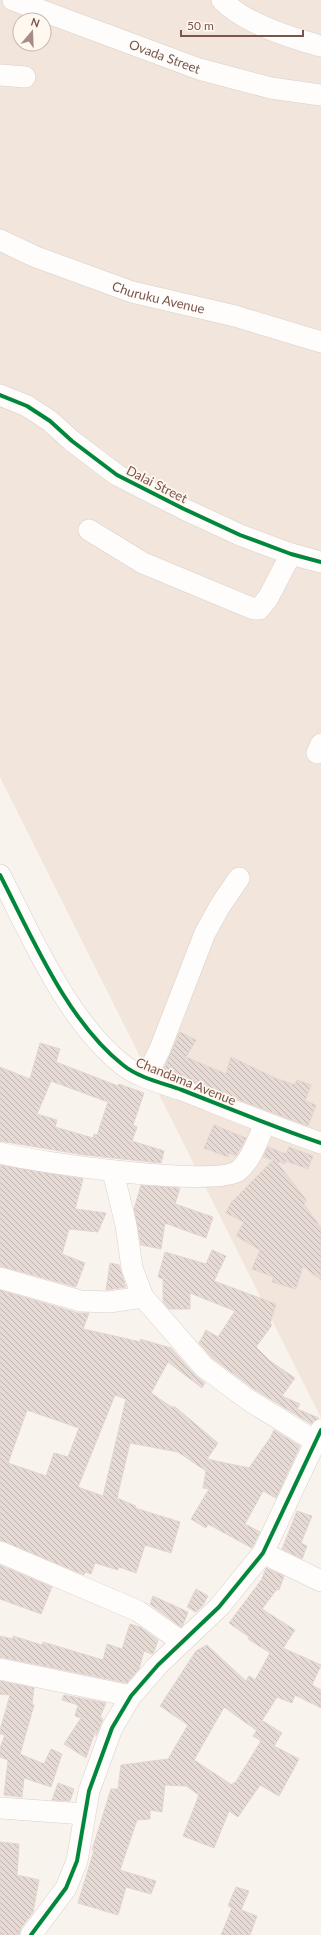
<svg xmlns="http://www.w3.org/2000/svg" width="321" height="1935" font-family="Lato,sans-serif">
<defs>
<pattern id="building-back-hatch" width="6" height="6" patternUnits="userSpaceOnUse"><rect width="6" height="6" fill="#e6dad5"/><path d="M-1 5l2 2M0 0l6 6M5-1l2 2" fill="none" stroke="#bfb4af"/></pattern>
</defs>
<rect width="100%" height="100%" fill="#f9f3ee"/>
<path fill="#f2e5dc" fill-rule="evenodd" d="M0 0H321V1418L0 777ZM20 20H44V44H20Z"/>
<g fill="url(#building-back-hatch)" stroke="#e3d5d0" fill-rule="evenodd">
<path d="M180 1032 196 1040 186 1057 226 1074 231 1057 275 1078 295 1085 297 1080 311 1085 305 1101 316 1105 308 1126 163 1071Z"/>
<path d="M40 1043 60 1049 56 1062 118 1086 119 1084 144 1093 133 1125 137 1127 132 1141 164 1151 161 1163 85 1155 0 1141V1067L30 1079ZM51 1081 108 1102 97 1135 94 1134 93 1138 55 1127 57 1120 37 1114Z"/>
<path d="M214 1125 246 1138 236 1156 229 1153 228 1157 204 1148Z"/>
<path d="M268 1147 286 1154 289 1147 313 1156 308 1169 286 1161 285 1164 276 1161 307 1201 304 1204 321 1228V1280L303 1266 296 1289 272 1282 274 1277 252 1269 260 1250 236 1236 244 1222 226 1213 231 1203 273 1160 263 1157Z"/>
<path d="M0 1165 83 1179 75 1209 106 1213 98 1232 69 1229 62 1254 85 1263 76 1287 0 1266Z"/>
<path d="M141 1185 180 1188 175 1204 213 1217 206 1238 165 1223 161 1249 141 1245 134 1209Z"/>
<path d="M212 1250 226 1256 214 1281 276 1304 270 1324 272 1325 256 1347 270 1361 295 1378 282 1396 300 1404 297 1409 319 1418 311 1424 257 1391 212 1358 199 1343 206 1330 218 1337 235 1311 190 1293V1309H169L163 1302V1279L158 1277 165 1252 206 1264Z"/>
<path d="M110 1263 119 1265 126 1287 106 1290Z"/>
<path d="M0 1290 78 1313H89L83 1329 141 1342 140 1339 171 1348 195 1375 205 1383 202 1388 168 1362 151 1393 173 1408 174 1406 218 1443 207 1459 249 1468 270 1438 274 1430 300 1446 276 1498 263 1491 245 1524 260 1532 252 1548 208 1524 206 1528 191 1519 209 1489 203 1488 206 1471 178 1452 130 1443 117 1498 136 1506 135 1508 180 1522 171 1553 145 1545 136 1573 119 1567 118 1570 95 1563 91 1574 85 1572 84 1575 0 1540ZM115 1395 126 1399 103 1496 78 1487ZM27 1410 79 1428 68 1457 54 1453 46 1476 8 1463Z"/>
<path d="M297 1511 312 1516 301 1543 307 1546 302 1559 282 1549Z"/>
<path d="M0 1565 52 1587 41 1614 0 1599Z"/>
<path d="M266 1568 284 1576 279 1590 277 1589 262 1609 295 1630 283 1648 321 1665 312 1685 321 1690V1708L295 1695 292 1703 277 1697 256 1730 224 1707 194 1760 232 1785 234 1782 235 1783 261 1741 253 1736 263 1721 282 1733 274 1746 299 1759 279 1796 260 1785 238 1817 229 1811 214 1848 183 1836 199 1795 186 1786 165 1785 162 1812 150 1810V1819L137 1820 120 1870 156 1881 151 1894 126 1887 118 1915 78 1903 94 1850H92L111 1789H118L121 1765 168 1759 188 1725 160 1706 196 1651 207 1645 246 1681 249 1676 255 1680 270 1653 248 1639 249 1637 229 1623 262 1579Z"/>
<path d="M196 1589 208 1596 203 1605 196 1612 187 1607Z"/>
<path d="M153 1596 188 1612 183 1625 181 1627 150 1604Z"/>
<path d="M130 1624 140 1627 158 1640 154 1652 152 1654 144 1651 139 1669 127 1683 0 1657V1636L13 1639V1636L42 1645 43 1642 103 1660 107 1644 122 1649Z"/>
<path d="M0 1681 34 1688 32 1704 34 1705 20 1754 44 1764 51 1749 62 1754 51 1787 24 1778 22 1797 4 1795 8 1760 0 1757V1748L5 1735 0 1734V1730L10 1695 0 1694Z"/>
<path d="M64 1695 106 1703 100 1717 103 1719 96 1736V1729L86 1758 64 1744 81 1718 75 1716 78 1705 62 1700Z"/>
<path d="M58 1783 74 1789 70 1801 52 1800Z"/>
<path d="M0 1842 19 1844 17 1875 39 1880 33 1912 21 1928 19 1935H0Z"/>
<path d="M236 1887 249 1891 241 1910 257 1916 250 1935H221L232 1908 228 1906Z"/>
</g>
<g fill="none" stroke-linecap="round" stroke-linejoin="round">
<defs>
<g id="minor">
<path id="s1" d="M13 0 199 69 271 88 321 95"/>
<path d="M222 0C244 23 291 38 321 46"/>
<path d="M0 75 25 77"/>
<path id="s2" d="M0 240 36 257 132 292 235 316 321 342"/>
<path d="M0 395 27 406 50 421 72 441 117 475 184 509 240 535 291 554 321 562"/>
<path d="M89 530 143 563 254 609H259L268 598 291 554"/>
<path d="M317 753 321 744"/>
<path d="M0 875C32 937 67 1021 123 1065 139 1078 163 1083 182 1090 228 1108 274 1127 321 1143"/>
<path d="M146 1077 160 1049 205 933 220 906 239 878"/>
<path d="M0 1153C33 1162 214 1188 238 1171 251 1161 258 1139 265 1124"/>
<path d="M113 1172 126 1225 132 1268 143 1297 204 1367 250 1401 315 1441"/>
<path d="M0 1278 81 1301 109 1302 143 1297"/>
<path d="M0 1552 138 1611 182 1642"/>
<path d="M263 1553 321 1581"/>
<path d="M0 1669 131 1696"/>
<path d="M0 1808 84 1814"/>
<path d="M31 1935 66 1888 77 1861 89 1791 112 1728 131 1696 158 1665 219 1607 263 1553 321 1430"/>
</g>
</defs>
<use href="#minor" stroke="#d9cfca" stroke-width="22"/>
<use href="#minor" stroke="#fefdfc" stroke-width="21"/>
<defs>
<g id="cycleway">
<path d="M0 395 27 406 50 421 72 441 117 475 184 509 240 535 291 554 321 562"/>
<path d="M0 875C32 937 67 1021 123 1065 139 1078 163 1083 182 1090 228 1108 274 1127 321 1143"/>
<path d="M31 1935 66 1888 77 1861 89 1791 112 1728 131 1696 158 1665 219 1607 263 1553 321 1430"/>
</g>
</defs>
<use href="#cycleway" stroke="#fff8f1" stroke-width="6"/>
<use href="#cycleway" stroke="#00873e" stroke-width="4"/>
</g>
<g text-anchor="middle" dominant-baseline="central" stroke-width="3.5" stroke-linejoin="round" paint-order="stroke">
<g font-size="13" fill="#7a554b" stroke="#fff8f1">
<text stroke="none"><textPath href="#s1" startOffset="162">Ovada Street</textPath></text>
<text stroke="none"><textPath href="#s2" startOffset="169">Churuku Avenue</textPath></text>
<text transform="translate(157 484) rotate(27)">Dalai Street</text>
<text transform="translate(186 1081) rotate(22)">Chandama Avenue</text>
</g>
</g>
<g transform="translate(32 32) rotate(19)"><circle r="19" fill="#fff8f1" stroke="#cab7af"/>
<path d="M0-3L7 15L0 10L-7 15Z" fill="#a68c84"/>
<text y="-6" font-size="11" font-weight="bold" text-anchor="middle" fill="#7a554b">N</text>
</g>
<path d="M181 30v6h122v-6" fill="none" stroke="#7a554b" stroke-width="2"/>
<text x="187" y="30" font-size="12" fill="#7a554b" stroke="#fff8f1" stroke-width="3" paint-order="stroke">50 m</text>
</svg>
